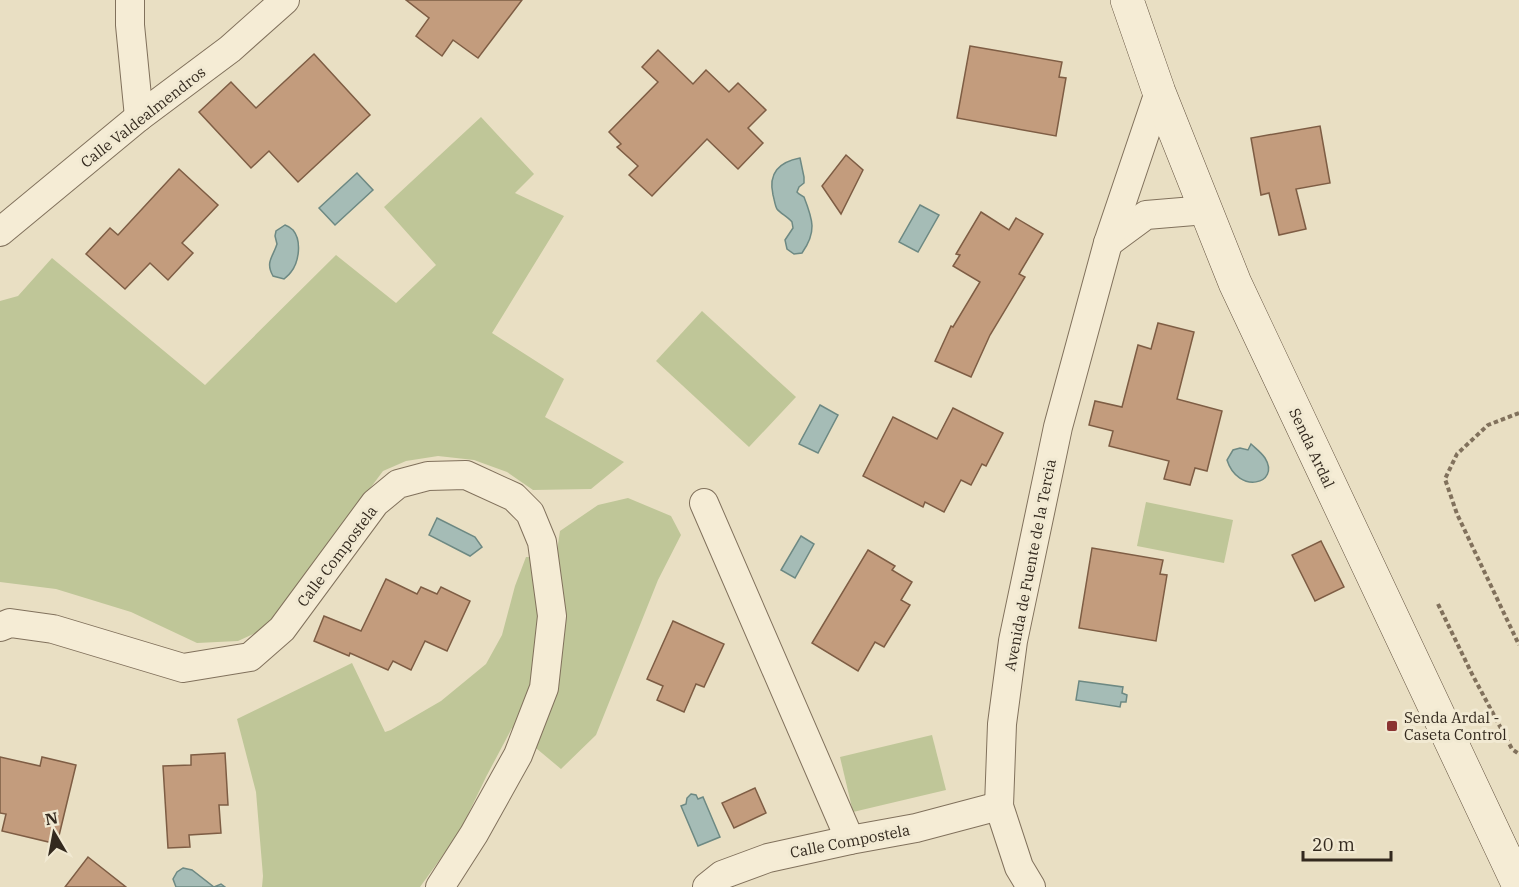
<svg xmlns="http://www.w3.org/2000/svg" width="1519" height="887" font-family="'IBM Plex Serif',serif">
<rect width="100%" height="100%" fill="#e9dfc3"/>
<g fill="#bfc698">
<path d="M481 117 534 174 515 193 564 216 492 333 564 379 545 417 624 462 591 489 533 490 507 472 474 460 438 456 406 461 383 471 282 607 262 630 238 641 197 643 131 612 56 589 0 582V301L18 296 52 258 205 385 336 255 396 303 436 265 384 207Z"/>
<path d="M702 311 796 397 749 447 656 361Z"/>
<path d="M628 498 671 516 681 535 658 580 596 735 561 769 512 728 486 777 459 833 420 887H262L263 876 256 792 237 719 352 663 385 732 391 730 441 701 486 664 502 635 515 586 526 557H556L560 531 598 505Z"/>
<path d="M1146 502 1233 520 1224 563 1137 546Z"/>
<path d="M932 735 946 790 853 812 840 757Z"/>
</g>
<g fill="#a5bcb6" stroke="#6d8983" stroke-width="1.5">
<path d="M800 158 804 177V183L799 187 797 192 799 194 804 197C813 220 817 232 802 253L794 254 787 249 785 240 793 228 792 222C788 217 780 213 777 209 775 206 774 198 773 195 768 173 779 162 800 158Z"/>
<path d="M357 173 373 190 335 225 319 208Z"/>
<path d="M920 205 939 215 918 252 899 242Z"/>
<path d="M285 225C288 226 291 228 293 230 302 241 299 262 291 272 289 275 286 277 284 279L273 276C265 262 273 257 277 244L275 236 276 231Z"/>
<path d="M820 405 838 415 818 453 799 444Z"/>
<path d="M1251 444C1255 448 1261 452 1265 458 1281 484 1238 495 1227 460L1233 450 1240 448 1248 450Z"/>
<path d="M437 518 475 537 482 547 470 556 429 535Z"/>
<path d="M801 536 814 544 795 578 781 570Z"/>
<path d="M1079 681 1123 687 1122 693 1127 695 1126 702H1121L1120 707 1076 700Z"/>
<path d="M691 794 696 795 698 799 703 797 720 837 698 846 681 806 686 804 687 798Z"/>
<path d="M183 868 192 870 214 887 221 884 225 887H176L173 879 177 872Z"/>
</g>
<g fill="#c39c7d" stroke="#7e5d44" stroke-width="1.5">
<path d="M406 0H522L478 58 453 40 442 56 416 36 429 18Z"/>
<path d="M970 46 1062 62 1059 77 1066 78 1056 136 957 118Z"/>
<path d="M658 50 693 84 706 70 729 92 738 83 766 110 748 128 763 143 738 169 707 139 652 196 629 175 638 166 617 147 621 144 609 132 658 82 642 67Z"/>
<path d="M314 54 370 115 298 182 269 151 251 168 199 112 231 82 256 108Z"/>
<path d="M1320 126 1330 183 1296 189 1306 229 1279 235 1269 193 1261 195 1251 138Z"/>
<path d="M846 155 863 170 841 214 822 186Z"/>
<path d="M179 169 218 205 182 243 193 253 168 280 150 263 125 289 86 254 110 228 118 235Z"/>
<path d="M981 212 1009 230 1016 218 1043 234 1019 274 1025 277 990 335 971 377 935 361 951 326 953 327 980 282 953 266 960 255 956 254Z"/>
<path d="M1158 323 1194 332 1177 399 1222 411 1207 471 1195 468 1190 485 1164 479 1169 461 1109 446 1113 431 1089 425 1095 401 1122 407 1138 345 1151 349Z"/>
<path d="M953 408 1003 433 986 466 982 464 971 485 961 480 944 512 925 502 923 507 863 476 893 417 937 439Z"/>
<path d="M1321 541 1344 587 1315 601 1292 555Z"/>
<path d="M1092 548 1163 560 1160 574 1167 575 1156 641 1079 628Z"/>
<path d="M868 550 895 566 892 570 912 582 901 600 910 605 884 647 875 642 858 671 812 643Z"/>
<path d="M386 579 417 594 421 587 437 594 441 587 470 601 447 651 425 641 411 670 393 661 388 670 350 653 349 656 314 641 324 616 361 631Z"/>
<path d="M673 621 724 644 704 687 696 684 684 712 657 700 663 686 647 679Z"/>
<path d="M225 753 228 805H219L221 833 189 835 190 847 168 848 163 766 191 765V755Z"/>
<path d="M0 757 40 766 42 757 76 765 57 844 2 831 6 814 0 813Z"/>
<path d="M755 788 766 813 734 828 722 803Z"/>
<path d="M88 857 126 887H65Z"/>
</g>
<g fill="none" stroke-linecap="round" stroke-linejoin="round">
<defs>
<g id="minor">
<path d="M130 0V25L139 117"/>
<path d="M0 232 139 117 230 49 285 0"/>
<path d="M1108 243 1146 215 1206 210"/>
<path d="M704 503 850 840"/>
<path d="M0 627 10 623 53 629 183 668 250 657 282 629 375 503 398 484 428 476 466 475 514 497 530 513 542 542 552 616 544 688 518 755 474 834 440 887"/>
<path d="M707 887 722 875 768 858 850 840 916 828 999 806"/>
<path d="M1031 887 1019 867 999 806 1002 724 1013 641 1058 427 1108 243 1159 92"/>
</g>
<path id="secondary" d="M1127 0 1159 92 1235 283 1519 886"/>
</defs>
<use href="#minor" stroke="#81715c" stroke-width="30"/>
<use href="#secondary" stroke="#63523f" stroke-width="34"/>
<g stroke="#81715c" stroke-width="4" stroke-dasharray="4.5 3" stroke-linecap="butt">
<path d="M1519 413 1488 425 1457 454 1445 479 1457 514 1519 645"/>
<path d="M1438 604 1472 674 1512 749 1519 754"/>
</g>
<use href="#minor" stroke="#f5ecd5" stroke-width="28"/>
<use href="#secondary" stroke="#f5ecd5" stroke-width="33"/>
</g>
<rect fill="#8a3432" stroke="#f1e9d2" stroke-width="2" x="1386" y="720" width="12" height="12" rx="3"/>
<g text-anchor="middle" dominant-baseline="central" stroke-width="6" stroke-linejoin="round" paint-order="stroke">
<g font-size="15" fill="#33291e" stroke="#f1e9d2">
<text transform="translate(143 117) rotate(-38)">Calle Valdealmendros</text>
<text transform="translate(1312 448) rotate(65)">Senda Ardal</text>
<text transform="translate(337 556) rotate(-53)">Calle Compostela</text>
<text transform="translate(1030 565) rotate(-79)">Avenida de Fuente de la Tercia</text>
<text transform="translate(850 841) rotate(-11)">Calle Compostela</text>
</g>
<g font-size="15" fill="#33291e" stroke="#f1e9d2" text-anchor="start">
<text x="1404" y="717">Senda Ardal -<tspan x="1404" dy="17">Caseta Control</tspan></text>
</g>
</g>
<g transform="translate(54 833) rotate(350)" stroke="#f1e9d2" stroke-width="4.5" paint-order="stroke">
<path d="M0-4.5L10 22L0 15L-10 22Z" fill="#33291e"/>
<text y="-9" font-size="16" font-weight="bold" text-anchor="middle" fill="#33291e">N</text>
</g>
<path d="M1303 851v9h88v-9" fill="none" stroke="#33291e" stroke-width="3"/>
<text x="1312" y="851" font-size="18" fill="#33291e" stroke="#f1e9d2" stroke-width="4.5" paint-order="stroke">20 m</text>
</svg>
